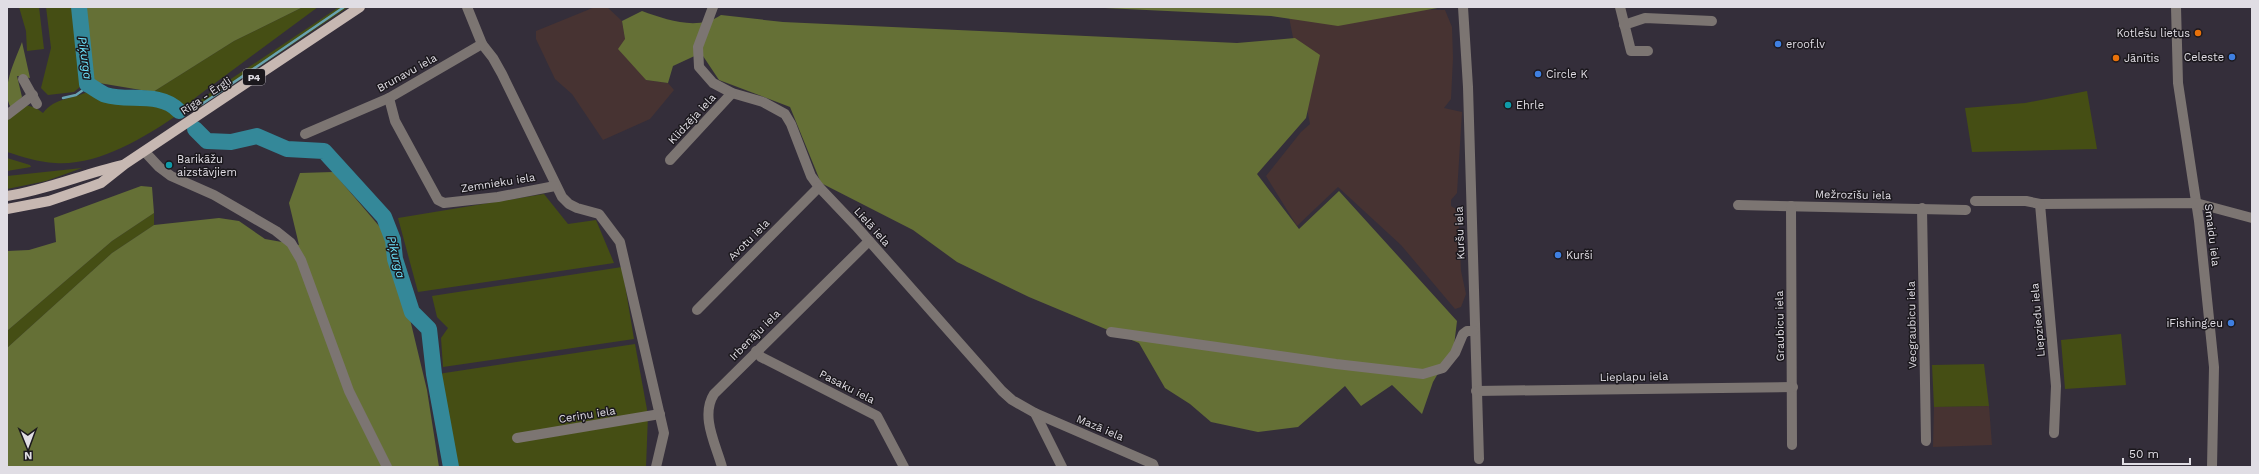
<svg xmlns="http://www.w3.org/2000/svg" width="2259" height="474" font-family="'Work Sans',sans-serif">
<rect width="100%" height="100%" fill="#342e3a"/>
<g fill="#473332">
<path d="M595 7H607L622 21 625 39 646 80 668 83 674 90 650 119 603 140 572 94 555 79 536 39V31Z"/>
<path d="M1287 7 1445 10 1452 27 1453 58 1451 99 1444 108 1462 112 1457 193 1451 200V206L1458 210 1461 271 1466 294 1461 307 1455 309 1401 245 1338 187 1297 226 1266 176 1301 132 1310 124Z"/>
<path d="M1989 406 1992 445 1933 447 1934 407Z"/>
</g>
<g fill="#454e14">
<path d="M19 7H39L44 49 27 51 26 31Z"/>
<path d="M46 7H71L77 29 81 86 74 92 48 95 41 88 51 48Z"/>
<path d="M303 7H318L199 95 194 99 193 105 184 111 180 105 153 92 234 41Z"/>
<path d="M339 7H348L199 107 201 100 204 97Z"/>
<path d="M89 91 105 98 170 109 176 116C142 139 97 166 55 163 38 162 23 157 7 152V119L26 105 36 108 43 113C57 96 70 101 89 91Z"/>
<path d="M2087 91 2097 149 1972 152 1965 108 2025 103Z"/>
<path d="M7 158 30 165 31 167 7 171Z"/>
<path d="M82 168 46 181 7 189V176Z"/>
<path d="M544 194 568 224 596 220 614 263 418 292 398 218Z"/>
<path d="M154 213V225L112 253 7 348V331L112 241Z"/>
<path d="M622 267 634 339 443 367 441 338 448 328 437 317 432 296Z"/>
<path d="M2121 334 2126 385 2065 389 2061 340Z"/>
<path d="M635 344 648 415 646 467H456L438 374Z"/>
<path d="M1984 364 1989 406 1934 407 1932 365Z"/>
</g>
<g fill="#657036">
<path d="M86 7H303L234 41 153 92 93 82Z"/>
<path d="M1084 7H1443L1338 26 1271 16Z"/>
<path d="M642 11C667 20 698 31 721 15L783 22 1237 43 1295 38 1320 55 1306 118 1257 174 1299 229 1339 191 1457 321 1454 346 1433 382 1422 414 1392 385 1361 406 1345 386 1298 427 1258 432 1211 422 1190 404 1165 388 1139 343 1029 297 957 262 913 230 821 183 790 107 719 80 701 53 673 66 668 83 646 80 618 49 625 39 622 21Z"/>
<path d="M22 42 30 78 17 76 22 97 11 108C0 89 15 61 22 42Z"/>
<path d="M333 172 391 240 427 390 439 467H7V348L112 253 154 225 219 218 239 221 265 239 299 245 289 203 300 173Z"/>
<path d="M141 186 152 187 154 213 112 241 7 331V251L29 250 56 242 54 218Z"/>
</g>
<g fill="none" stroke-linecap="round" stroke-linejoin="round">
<g stroke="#68a2b0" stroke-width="2.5">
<path d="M63 98 76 95 90 85"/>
<path d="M202 104 344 7"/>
</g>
<g stroke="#348899" stroke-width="16">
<path d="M79 7 87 84C93 87 100 93 106 95 128 102 160 91 179 111"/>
<path d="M195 129 207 141 231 142 257 136 287 149 324 151 384 217 393 240 395 259 412 312 429 329 434 374 451 467"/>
</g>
<g stroke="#7c7572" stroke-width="10">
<path d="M713 7 698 47 699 67 713 83 732 93 763 102 785 114 791 124 811 176 819 187 856 226 1002 391 1012 400 1035 413 1062 467"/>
<path d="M1463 7 1468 87 1479 459"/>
<path d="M1620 7 1631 51H1648"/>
<path d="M2176 7 2178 83 2199 221 2214 367 2212 467"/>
<path d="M1624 25 1645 18 1712 21"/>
<path d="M482 44 493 58 502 74 562 197 569 204 577 208 599 214 620 242 664 433 656 467"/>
<path d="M23 79 37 104"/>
<path d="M389 98 395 121 438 200 444 203 498 197 555 186"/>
<path d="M7 115 33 95"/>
<path d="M305 134 389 98 482 44 467 7"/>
<path d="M145 152 159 167 171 176 214 195 276 231 291 243 301 260 349 391 387 467"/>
<path d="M670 160 732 93"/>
<path d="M1975 201H2026L2040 204 2196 203 2252 218"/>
<path d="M2040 204 2056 386 2054 433"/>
<path d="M1738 205 1966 210"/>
<path d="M1791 206 1792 445"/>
<path d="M1922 208 1926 441"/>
<path d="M697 310 819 187"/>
<path d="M1111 332 1336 364 1423 374 1443 368 1455 353 1463 334 1467 331H1474"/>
<path d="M756 351 761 357 877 416 904 467"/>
<path d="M1476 391 1793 387"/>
<path d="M1035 413 1153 464 1154 467"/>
<path d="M517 438 660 414"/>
<path d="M722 467C716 445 700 416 714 394L869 241"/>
</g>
<g stroke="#c7b8b2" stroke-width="10">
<path d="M7 196C47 190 83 174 122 165"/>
<path d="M7 209 49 201 90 187 101 183 125 164 360 7"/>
</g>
</g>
<g fill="#e8710a" stroke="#1b181d" stroke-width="1.5">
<circle cx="2198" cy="33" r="4"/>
<circle cx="2116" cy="58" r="4"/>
</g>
<g fill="#3f7fe0" stroke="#1b181d" stroke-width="1.5">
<circle cx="1778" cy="44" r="4"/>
<circle cx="2232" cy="57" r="4"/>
<circle cx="1538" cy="74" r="4"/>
<circle cx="1558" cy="255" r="4"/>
<circle cx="2231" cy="323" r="4"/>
</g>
<g fill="#0f9aa8" stroke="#1b181d" stroke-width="1.5">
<circle cx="1508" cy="105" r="4"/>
<circle cx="169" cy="165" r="4"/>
</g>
<g text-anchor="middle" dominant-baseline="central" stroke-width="3" stroke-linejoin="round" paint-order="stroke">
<rect fill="#1b181d" stroke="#a5a2a8" stroke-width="1" x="243" y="69" width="22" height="16" rx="3"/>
<g font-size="10" font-weight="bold" fill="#e0dde4">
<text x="254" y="77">P4</text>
</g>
<g font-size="11" fill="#e0dde4" stroke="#1b181d" text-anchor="start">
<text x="2190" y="33" text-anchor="end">Kotlešu lietus</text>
<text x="1786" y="44">eroof.lv</text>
<text x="2224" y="57" text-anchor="end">Celeste</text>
<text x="2124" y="58">Jānītis</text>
<text x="1546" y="74">Circle K</text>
<text x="1516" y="105">Ehrle</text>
<text x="177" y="159">Barikāžu<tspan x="177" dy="13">aizstāvjiem</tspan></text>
<text x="1566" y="255">Kurši</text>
<text x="2223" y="323" text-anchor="end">iFishing.eu</text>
</g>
<g font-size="11" fill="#e0dde4" stroke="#1b181d">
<text transform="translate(407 73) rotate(-29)">Brunavu iela</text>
<text transform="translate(206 96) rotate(-34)">Rīga - Ērgļi</text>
<text transform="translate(692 119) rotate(-47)">Klīdzēja iela</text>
<text transform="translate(498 183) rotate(-9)">Zemnieku iela</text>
<text transform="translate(1853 195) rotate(1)">Mežrozīšu iela</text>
<text transform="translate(872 227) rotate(48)">Lielā iela</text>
<text transform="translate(1460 233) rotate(-92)">Kuršu iela</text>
<text transform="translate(2212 235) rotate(83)">Smaidu iela</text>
<text transform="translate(749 240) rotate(-45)">Avotu iela</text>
<text transform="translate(2038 320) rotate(-95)">Liepziedu iela</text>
<text transform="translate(1912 325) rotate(-91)">Vecgraubicu iela</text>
<text transform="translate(1780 326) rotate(-91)">Graubicu iela</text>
<text transform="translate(755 335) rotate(-45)">Irbenāju iela</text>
<text transform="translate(1634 377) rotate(-1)">Lieplapu iela</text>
<text transform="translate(847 387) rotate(27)">Pasaku iela</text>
<text transform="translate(587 415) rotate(-9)">Ceriņu iela</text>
<text transform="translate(1100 428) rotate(23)">Mazā iela</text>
</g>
<g font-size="12" font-style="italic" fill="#6de5ff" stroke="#1b181d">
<text transform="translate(85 58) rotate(82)">Piķurga</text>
<text transform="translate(396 257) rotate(76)">Piķurga</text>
</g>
</g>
<rect width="2259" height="474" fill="none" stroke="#e0dde4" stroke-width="16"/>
<g transform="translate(28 446) rotate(179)" stroke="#1b181d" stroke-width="3" paint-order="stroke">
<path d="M0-3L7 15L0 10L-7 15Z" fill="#e0dde4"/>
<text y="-6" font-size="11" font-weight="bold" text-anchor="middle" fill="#e0dde4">N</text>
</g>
<path d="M2123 458v6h67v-6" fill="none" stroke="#e0dde4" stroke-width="2"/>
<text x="2129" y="458" font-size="12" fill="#e0dde4" stroke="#1b181d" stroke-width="3" paint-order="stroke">50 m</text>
</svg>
